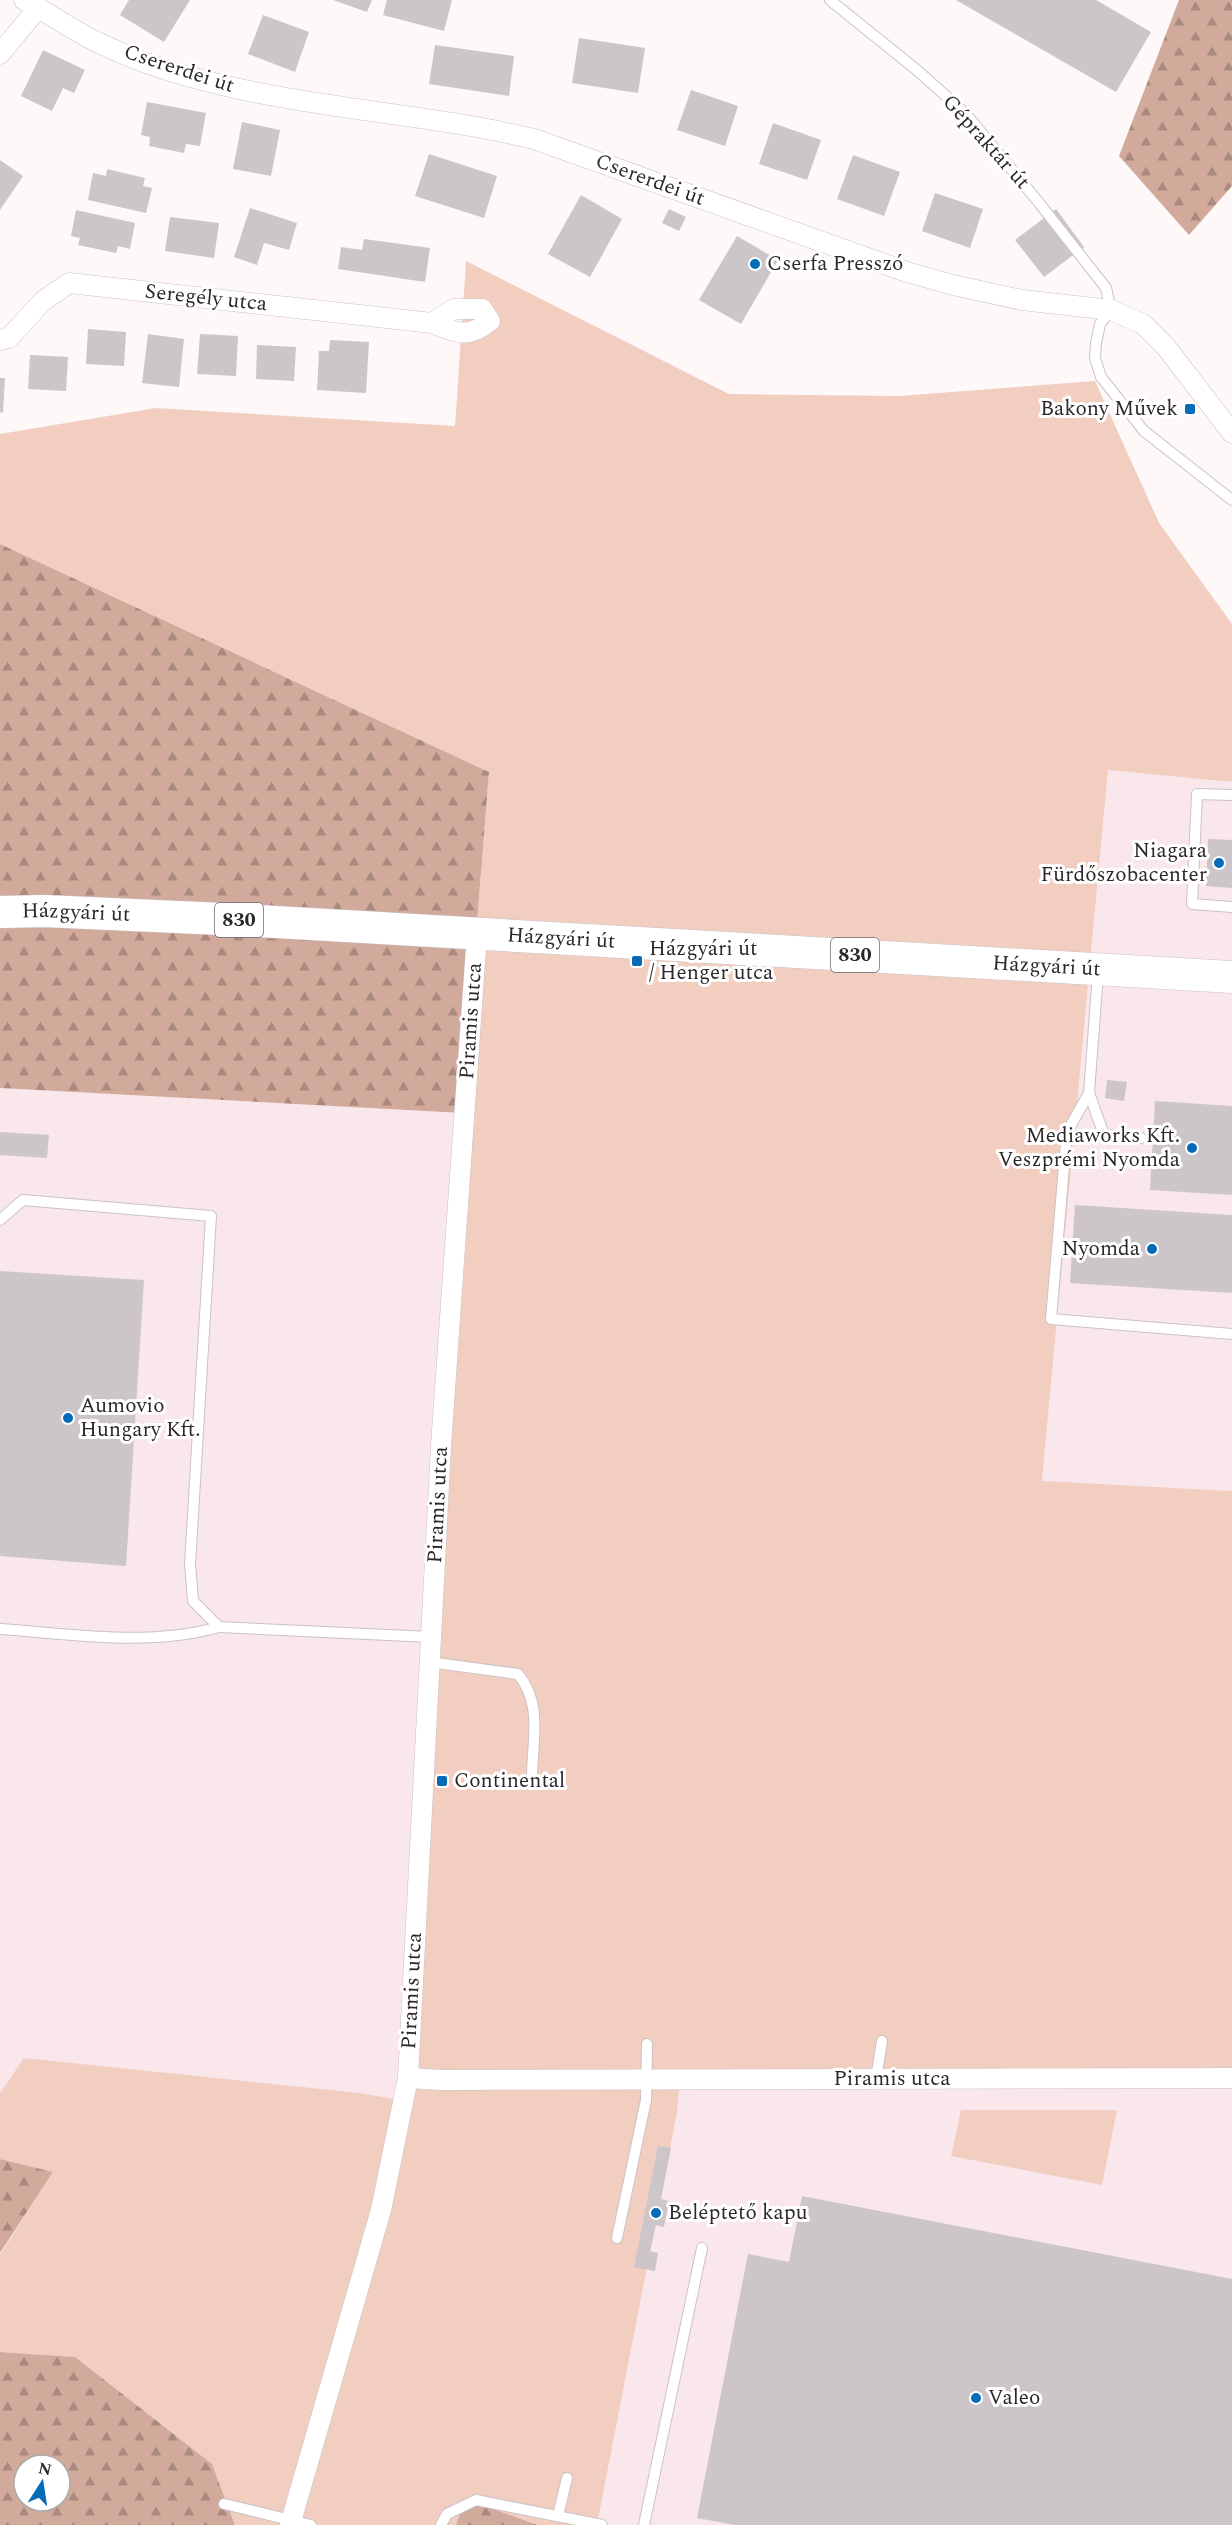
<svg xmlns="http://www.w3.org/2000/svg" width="1232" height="2525" font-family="Spectral,serif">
<defs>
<pattern id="forest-firs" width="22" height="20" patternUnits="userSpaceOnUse" patternTransform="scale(1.5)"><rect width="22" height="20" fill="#d1aa9b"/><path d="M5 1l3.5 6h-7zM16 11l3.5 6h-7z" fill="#aa8a7e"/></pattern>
</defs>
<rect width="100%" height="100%" fill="#fef8f9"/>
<g fill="#fae7ec">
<path d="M1108 770 1232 782V1491L1042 1482Z"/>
<path d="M0 1088 462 1113 411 2075 235 2525 212 2464 75 2357 0 2352V2253L53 2172 0 2159Z"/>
<path d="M1232 2075V2525H597L677 2113 679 2076Z"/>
</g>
<g fill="#f1cec0">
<path d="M466 261 729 394 899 396 1095 381 1159 523 1232 624V782L1108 770 1042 1481 1232 1491V2075L680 2076 677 2113 597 2525H538L465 2499 456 2525H235L212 2464 75 2357 0 2352V2255L53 2172 0 2159V2093L24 2058 359 2093 401 2100 462 1113 489 772 0 544V434L156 408 455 426Z"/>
<path d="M961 2110H1117L1102 2185 951 2156Z"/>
</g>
<g fill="url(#forest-firs)" fill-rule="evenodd">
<path d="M1179 0H1232V186L1189 235 1119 156Z"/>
<path d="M0 544 489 772 462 1113 0 1088Z"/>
<path d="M0 2159 53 2172 0 2253Z"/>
<path d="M0 2352 75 2357 212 2464 235 2525H0ZM24 2465H60V2501H24Z"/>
<path d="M465 2499 538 2525H456Z"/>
</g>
<g fill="#ccc5ca">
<path d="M129 0H190L164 42 120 15Z"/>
<path d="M333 0H372L367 12Z"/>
<path d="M387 0H452L444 31 383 15Z"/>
<path d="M956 0H1096L1151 32 1116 92Z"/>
<path d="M263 15 309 32 295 72 248 54Z"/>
<path d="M579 38 645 48 638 93 572 83Z"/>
<path d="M435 45 514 56 509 96 429 84Z"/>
<path d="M43 50 85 70 74 93 63 88 52 111 21 96Z"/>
<path d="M691 90 738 106 725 146 677 130Z"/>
<path d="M147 102 206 113 200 146 186 144 184 153 149 146 150 137 141 135Z"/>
<path d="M242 122 280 130 271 176 233 169Z"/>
<path d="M773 123 821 140 807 180 759 164Z"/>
<path d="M429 154 497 176 484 218 415 196Z"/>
<path d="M853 155 900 172 884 216 837 199Z"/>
<path d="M0 160 23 176 0 210Z"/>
<path d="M107 169 145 178 143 186 152 188 146 213 88 200 93 173 106 176Z"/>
<path d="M935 193 983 209 970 248 922 231Z"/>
<path d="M581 195 622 219 590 277 548 254Z"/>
<path d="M250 208 297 223 289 250 264 243 257 265 234 257Z"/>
<path d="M669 209 686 217 679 231 662 223Z"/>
<path d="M1056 209 1084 247 1044 277 1015 240Z"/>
<path d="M76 210 135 223 130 249 118 246 116 253 78 245 80 238 71 236Z"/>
<path d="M170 217 219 223 214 258 165 251Z"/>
<path d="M737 236 778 260 741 324 699 300Z"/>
<path d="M364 239 430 248 425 282 338 269 341 247 362 250Z"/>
<path d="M88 329 126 332 124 366 86 364Z"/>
<path d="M148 334 184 339 179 387 142 383Z"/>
<path d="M200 334 238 336 236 376 197 374Z"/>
<path d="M330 340 369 342 366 393 317 390 319 351H329Z"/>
<path d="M257 345 296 347 294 381 256 379Z"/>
<path d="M30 355 68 357 66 391 28 389Z"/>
<path d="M0 378H5L3 413 0 412Z"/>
<path d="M1208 839 1232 840V888L1206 886Z"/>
<path d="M1107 1080 1127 1082 1124 1101 1105 1098Z"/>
<path d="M1155 1101 1232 1106V1195L1150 1190Z"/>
<path d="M0 1132 49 1135 47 1158 0 1155Z"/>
<path d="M1075 1205 1232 1215V1293L1070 1283Z"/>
<path d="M0 1271 144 1280 126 1566 0 1556Z"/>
<path d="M658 2146 671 2148 661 2199 669 2201 664 2227 656 2225 650 2251 658 2253 655 2271 634 2267Z"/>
<path d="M802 2196 1232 2279V2525H735L697 2518 748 2254 789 2262Z"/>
</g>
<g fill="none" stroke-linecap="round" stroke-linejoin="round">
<defs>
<g id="lane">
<path d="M830 0 918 71 966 114 1040 204 1106 288 1111 310 1100 324 1096 343 1095 358 1101 377 1144 431 1232 500"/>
<path d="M1232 795 1197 794 1192 904 1232 907"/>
<path d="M1098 973 1089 1093 1067 1132 1051 1319 1232 1334"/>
<path d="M1089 1093 1104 1135 1141 1138"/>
<path d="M0 1220 23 1200 211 1216 190 1564 193 1601 219 1627 431 1637"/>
<path d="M0 1629C72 1634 148 1647 219 1627"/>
<path d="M429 1662 518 1674C542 1703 533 1737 532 1774"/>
<path d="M876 2079 882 2041"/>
<path d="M617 2238 646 2100 647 2044"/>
<path d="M224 2504 311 2525"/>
<path d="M558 2516 567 2478"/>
<path d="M441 2525 447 2514 476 2500 602 2525"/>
<path d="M644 2525 702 2248"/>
</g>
<g id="street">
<path d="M24 0C48 13 71 29 95 41 129 58 166 71 202 80 311 109 425 113 534 139L907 272 953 285 1022 300 1111 310 1143 324 1166 347 1232 433"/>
<path d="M0 54 38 8"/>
<path d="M0 340 9 338 43 301 69 283 432 323C456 333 469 339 490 321L482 309H454L432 323"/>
<path d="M408 2078 442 2080 1232 2078"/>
<path d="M290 2525 381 2210 408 2078 441 1446 477 934"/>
</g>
<g id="primary">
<path id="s1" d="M0 912 44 911 222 919 1232 977"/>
</g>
</defs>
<use href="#lane" stroke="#cbc2c4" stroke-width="12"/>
<use href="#street" stroke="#cbc2c4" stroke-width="21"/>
<use href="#primary" stroke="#cbc2c4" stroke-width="33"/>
<use href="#lane" stroke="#fff" stroke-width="10"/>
<use href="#street" stroke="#fff" stroke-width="20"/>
<use href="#primary" stroke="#fff" stroke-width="32"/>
</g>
<g fill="#056bb7" stroke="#fff" stroke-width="2">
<circle cx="755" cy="264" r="6"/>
<rect x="1184" y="403" width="12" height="12" rx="3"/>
<circle cx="1219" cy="863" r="6"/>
<rect x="631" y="955" width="12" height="12" rx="3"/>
<circle cx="1192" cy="1148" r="6"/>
<circle cx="1152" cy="1249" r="6"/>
<circle cx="68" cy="1418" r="6"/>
<rect x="436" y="1775" width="12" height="12" rx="3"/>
<circle cx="656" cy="2213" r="6"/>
<circle cx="976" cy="2398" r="6"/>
</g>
<g text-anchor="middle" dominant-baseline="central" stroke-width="6" stroke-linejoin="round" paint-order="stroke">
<g fill="#fff" stroke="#6b6869" stroke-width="1.5">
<rect x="215" y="903" width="48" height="34" rx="4.5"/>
<rect x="831" y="938" width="48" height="34" rx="4.5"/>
</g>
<g font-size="20" font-weight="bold" fill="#2c2829">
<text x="239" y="920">830</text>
<text x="855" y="955">830</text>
</g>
<g font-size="21" fill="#2c2829" stroke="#fff">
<text transform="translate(179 69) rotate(18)">Csererdei út</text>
<text transform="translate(986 142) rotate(48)">Gépraktár út</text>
<text transform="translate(650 180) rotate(20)">Csererdei út</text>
<text transform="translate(206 298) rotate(6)">Seregély utca</text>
<text stroke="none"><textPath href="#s1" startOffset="76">Házgyári út</textPath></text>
<text stroke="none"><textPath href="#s1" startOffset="562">Házgyári út</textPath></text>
<text stroke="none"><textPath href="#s1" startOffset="1048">Házgyári út</textPath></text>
<text transform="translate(471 1021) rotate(-86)">Piramis utca</text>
<text transform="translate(438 1505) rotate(-87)">Piramis utca</text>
<text transform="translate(412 1991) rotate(-87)">Piramis utca</text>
<text x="892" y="2079">Piramis utca</text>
</g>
<g font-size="21" fill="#2c2829" stroke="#fff" text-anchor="start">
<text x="767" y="264">Cserfa Presszó</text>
<text x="1178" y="409" text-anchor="end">Bakony Művek</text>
<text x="1207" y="851" text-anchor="end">Niagara<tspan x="1207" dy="24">Fürdőszobacenter</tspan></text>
<text x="649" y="949">Házgyári út<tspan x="649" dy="24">/ Henger utca</tspan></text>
<text x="1180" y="1136" text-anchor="end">Mediaworks Kft.<tspan x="1180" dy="24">Veszprémi Nyomda</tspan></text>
<text x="1140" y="1249" text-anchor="end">Nyomda</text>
<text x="80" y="1406">Aumovio<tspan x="80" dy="24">Hungary Kft.</tspan></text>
<text x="454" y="1781">Continental</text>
<text x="668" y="2213">Beléptető kapu</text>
<text x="988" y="2398">Valeo</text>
</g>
</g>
<g transform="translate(42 2483) rotate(12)"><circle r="28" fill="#ffffff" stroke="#aba9a9" stroke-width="1.5"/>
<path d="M0-4.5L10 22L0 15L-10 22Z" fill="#056bb7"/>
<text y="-9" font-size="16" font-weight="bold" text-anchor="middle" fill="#2c2829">N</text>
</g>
</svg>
